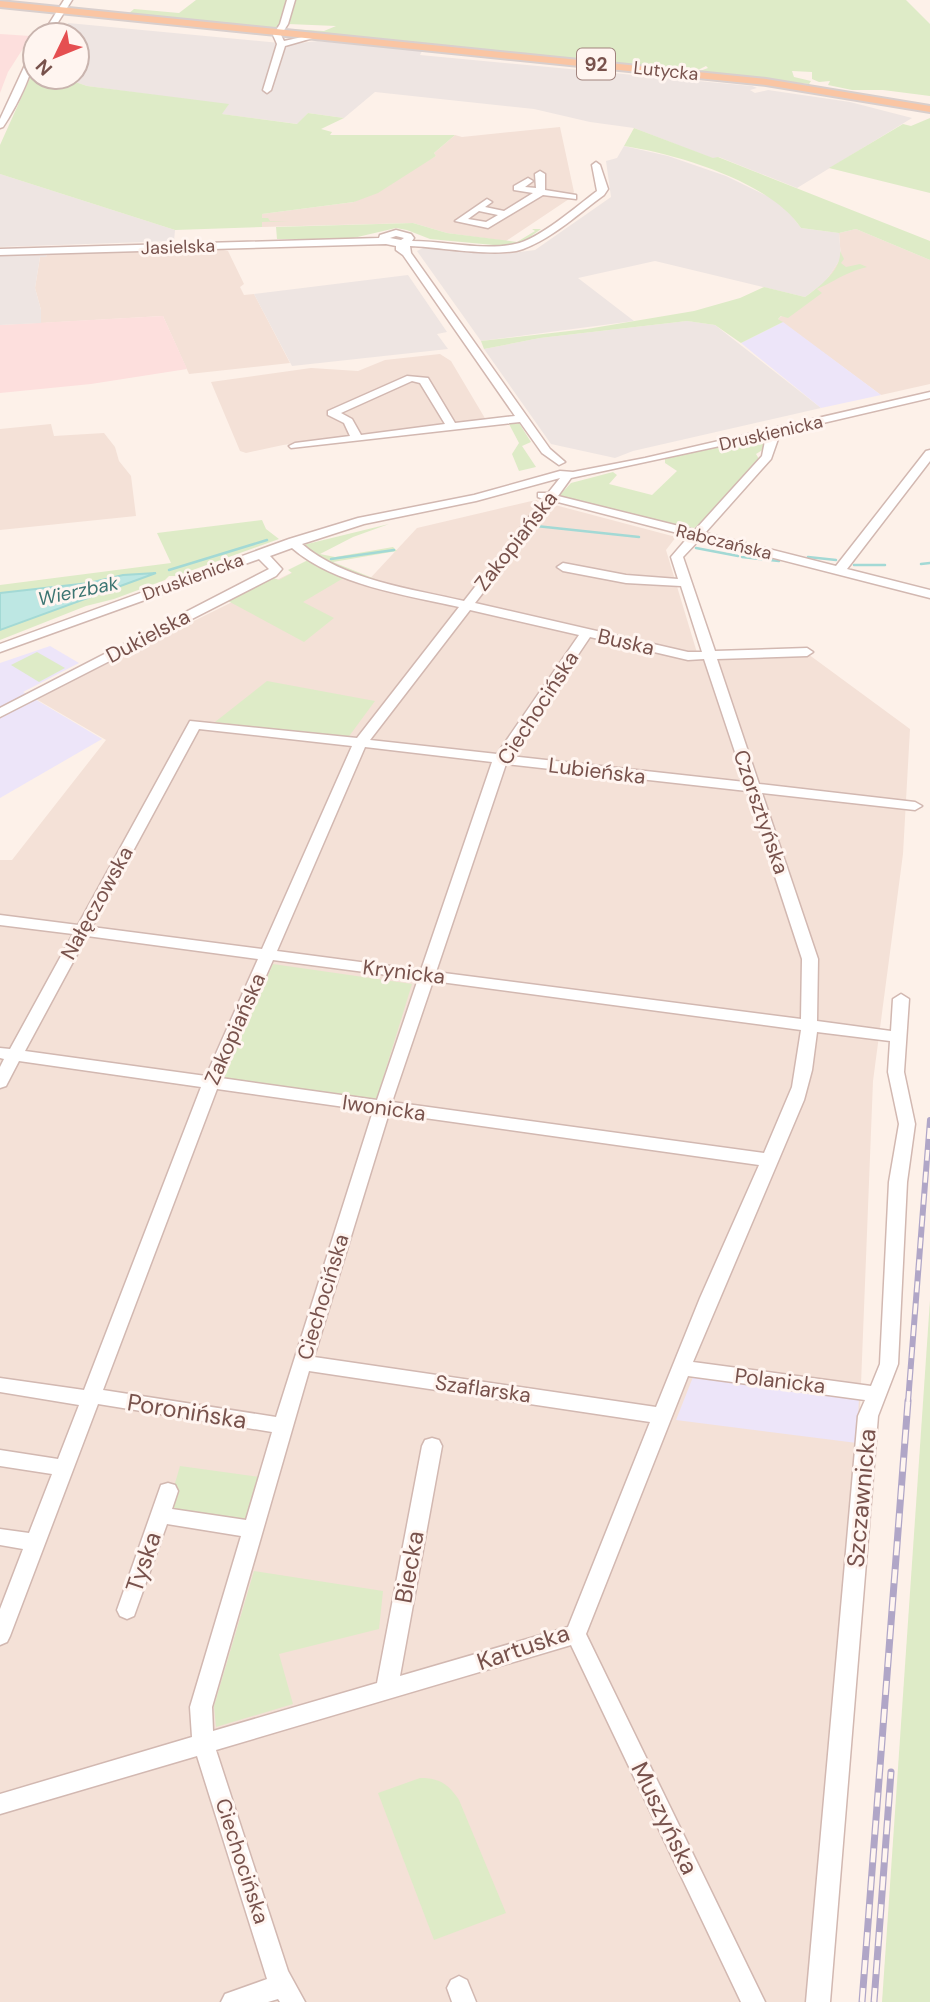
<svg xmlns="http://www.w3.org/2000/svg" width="930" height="2002" font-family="'DM Sans',sans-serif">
<rect width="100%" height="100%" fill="#fdf1e9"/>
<g fill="#f4e1d7">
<path d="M560 127 574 192 569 199 506 241 447 233 413 223 262 227V214L354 202 436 156 434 153 455 135 462 137Z"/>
<path d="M856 229 930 260V384L881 395 778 319 825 282 841 258 839 233Z"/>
<path d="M220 249 228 251 244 284 240 287 244 295 254 294 290 363 189 374 163 316 41 323V310L35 288 40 257H46L47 254Z"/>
<path d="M440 354 451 361 486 420 283 445 246 453 240 451 211 382 311 368 358 371 385 360Z"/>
<path d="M51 424 54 436 104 433 115 447 119 461 131 476 136 516 0 530V429Z"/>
<path d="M536 500 676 537 666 550 698 656 808 654 910 729 903 854 873 1081 858 1460 812 2002H0V860H12L106 740 36 699 309 564 363 586 417 528Z"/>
</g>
<g fill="#fddfdd">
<path d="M0 34 31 36 8 72 0 93Z"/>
<path d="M163 316 187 369 91 384 0 393V325Z"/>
</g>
<g fill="#eee5e2">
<path d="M68 23 290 44 318 41 422 51 420 55 752 86 757 88 750 90 755 93 768 90 850 102 912 118 797 188 719 157 714 159 634 128 590 122 534 109 375 92 344 118 308 113 298 124 221 114 228 105 87 86 61 77H77V35H63Z"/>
<path d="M624 146 668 156 726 176 773 199 788 211 801 228 839 233 841 258 825 282 805 297 655 261 578 278 634 321 481 341 417 251 423 248 503 254 535 250 611 197 606 161 617 158Z"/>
<path d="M0 174 175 230 174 241 0 247Z"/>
<path d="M47 254 46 257H40L35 288 41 310V323L0 325V256Z"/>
<path d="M408 275 447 332 437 334 448 349 292 366 254 294Z"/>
<path d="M687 321 715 325 821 408 633 451 615 458 551 444 484 349 540 338Z"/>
</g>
<g fill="#ede5f9">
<path d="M783 322 881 395 821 408 741 343Z"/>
<path d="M50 646 79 663 23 692 102 739 0 798V663Z"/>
<path d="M693 1377 859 1397 857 1443 676 1420Z"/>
</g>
<g fill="#deebc7">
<path d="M196 0H286L282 23 275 29 128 14 134 9 179 13Z"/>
<path d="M296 0H906L930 24V96L883 90H852L828 85 830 81 819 82 812 79V72L792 71 794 77 811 81 809 84 697 72 708 68 706 66 694 72 599 61 609 51 594 60H581L311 33 289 29 324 31 336 26 288 24Z"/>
<path d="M35 67V77H61L87 86 229 104 222 114 297 124 308 113 344 118 321 129 332 132 330 135H455L434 153 436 156 378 193 354 202 262 214V218H268L270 221H289L262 222V227L175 230 0 174V145Z"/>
<path d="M930 118V193L829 168 903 124 911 126Z"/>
<path d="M634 128 713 158 718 157 930 241V260L856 229 839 233 801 228C771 182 677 154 624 146Z"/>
<path d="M413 223 447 233 517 242 535 231 532 229H541L523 242 504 246 430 239 407 230 396 228 349 239H277L276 227Z"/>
<path d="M840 251 844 259 841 263 846 267 860 264 867 267C841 274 838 280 817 289L822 293 788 318 781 316 778 319 783 322 741 343 715 325 687 321 540 338 484 349 481 341 587 329 694 311 740 298 764 287 805 297C819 287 842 270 840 251Z"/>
<path d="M519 423 531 442 522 446 536 467 519 471 512 454 519 443 509 424Z"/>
<path d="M756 438 766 441 767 447 756 454 759 459 710 514 692 530 559 496 571 483 613 472 617 475 609 484 652 495 677 471 665 463V459Z"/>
<path d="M262 520 266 529 279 539 176 576H169L165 580 114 599 86 606 0 640V585L171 563 157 533Z"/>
<path d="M389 524 353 537 320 554 335 557 393 547 397 551 333 562 380 581 376 583 314 557 303 545Z"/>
<path d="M308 560 347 576 303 602 334 618 304 642 228 601 274 578 279 580 292 573 288 570Z"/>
<path d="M37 652 65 668 39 682 11 665Z"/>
<path d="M267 681 375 701 347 739 215 722Z"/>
<path d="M273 964 412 984 376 1101 223 1079Z"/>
<path d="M930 1300V2002H882Z"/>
<path d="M180 1466 260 1477 245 1526 166 1514Z"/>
<path d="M254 1571 383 1591 379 1629 279 1654 293 1704 216 1727 214 1706Z"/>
<path d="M420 1778C440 1778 448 1784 459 1800L506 1913 434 1940 378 1793Z"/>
</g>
<path fill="#bde7e3" stroke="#a3d9d5" stroke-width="2" d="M156 573 0 630V593L89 583 123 575Z"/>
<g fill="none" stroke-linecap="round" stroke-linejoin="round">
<g stroke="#a3d9d5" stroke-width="2.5">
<path d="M536 526 639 537"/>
<path d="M696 548 738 556"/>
<path d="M742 557 779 561"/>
<path d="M808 557 836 560"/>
<path d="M331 559 394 550"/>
<path d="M921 564 930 563"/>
<path d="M854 565H885"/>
<path d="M169 570 267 540"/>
</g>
<defs>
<g id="minor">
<path d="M64 0H72L50 35H42Z"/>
<path d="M287 0H295L288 24 281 35 284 41 316 34 320 36 285 46 271 90 267 93 263 90 277 44 273 35 280 24Z"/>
<path d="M32 50H35C35 71 15 109 3 127L0 128V119Z"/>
<path d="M596 162 600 165 608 189 604 195C579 213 553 238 523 249 499 258 439 247 410 246L411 253 550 449 565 462 559 465 542 453 520 422 291 448 289 446 295 443 350 436 344 423 328 415V411L407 376 428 378 455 423 515 416 403 255 396 250V246L386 244 0 255V249L379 238 380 235 396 230 411 234 414 238 412 241C445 241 483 251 515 244 538 240 577 206 597 191L592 165ZM396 236 404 238 401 240 390 238ZM412 381 420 383 445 424 361 435 352 419 341 413Z"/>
<path d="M540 171 545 174V190L576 195V199L543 195 488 228 455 221 487 199 492 202 485 207 504 211 533 193 514 190V186L528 178 533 181 525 187 536 188 535 174ZM479 211 498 215 486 222 468 219Z"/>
<path d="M930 392V398L776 434 778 439 771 459 705 533 836 566 926 451 930 450V461L847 569 930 590V598L700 539 683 557 715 651 807 648 813 652 807 656 717 659 759 784 915 802 922 806 915 810 762 793 818 959 817 1021 891 1031 893 999 901 994 909 999 904 1072 915 1124 907 1182 898 1364 878 1416 830 2002H806L858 1416 865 1400 688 1376 586 1634 765 2002H741L571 1645 216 1750 288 1971 305 2002H280L278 1999 268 2002H221L225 1994 267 1979 197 1756 0 1814V1794L192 1737 190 1707 241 1536 167 1524 134 1616 127 1619 120 1616 117 1610 161 1485 168 1483 175 1485 178 1491 172 1509 246 1520 272 1432 98 1404 10 1636 7 1642 0 1645V1609L23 1549 0 1545V1529L29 1533 52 1474 0 1466V1450L58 1459 79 1405 0 1392V1378L84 1390 201 1087 19 1061 6 1086 0 1088V1067L4 1059 0 1058V1048L10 1049 73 934 0 925V915L78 925 190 721 357 738 459 607C405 595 335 585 292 548L270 556 282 569 276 576 0 717V708L269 569 259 559 0 652V644L289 539 358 518 474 495 560 471 573 472 645 458ZM766 436 762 456 695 530 558 496 571 478ZM560 478 548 493H538V497L543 499 464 601C412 589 343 580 302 544L364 524 476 501ZM554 501 689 536 671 557 678 579 626 575 563 563 557 567 563 571 626 583 681 586 702 652H688L475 603ZM470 610 579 635 497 754 370 740ZM590 637 688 660 704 659 745 782 510 756ZM199 729 352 746 262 949 92 927ZM365 747 492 762 421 970 277 951ZM506 764 747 791 802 959 801 1019 436 972ZM87 936 258 959 206 1076 25 1051ZM273 960 418 979 377 1100 221 1078ZM433 981 801 1030 792 1087 764 1153 392 1102ZM817 1032 890 1041 888 1072 899 1124 889 1182 880 1364 871 1386 693 1362 804 1100 812 1070ZM217 1089 373 1111 276 1417 103 1390ZM389 1113 759 1165 700 1298 656 1407 314 1357ZM309 1371 650 1422 568 1627 400 1676 442 1446 439 1440 432 1438 425 1440 422 1446 377 1683 213 1731 212 1707Z"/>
<path d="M459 1976 467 1980 476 2002H452L447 1988 451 1980Z"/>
</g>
<path id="major" d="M0 1 766 79 930 106V112L766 85 0 7Z"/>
</defs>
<use href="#minor" stroke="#d2b8b1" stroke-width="3"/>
<use href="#major" stroke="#d9cfcd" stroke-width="4"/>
<use href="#minor" fill="#fff" fill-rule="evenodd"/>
<use href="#major" fill="#fac5a3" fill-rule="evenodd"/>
<defs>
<path id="rail-far1" d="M908 1402 930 1120"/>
<g id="rail">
<path d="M862 2002 908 1401"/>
<path d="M874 2002 891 1772"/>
</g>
</defs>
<use href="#rail-far1" stroke="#b0a6c7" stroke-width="6"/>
<use href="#rail" stroke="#b0a6c7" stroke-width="7"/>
<use href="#rail-far1" stroke="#fff5f0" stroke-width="3.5" stroke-dasharray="11" stroke-linecap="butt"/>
<use href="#rail" stroke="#fff5f0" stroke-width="4.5" stroke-dasharray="14" stroke-linecap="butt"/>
</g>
<g text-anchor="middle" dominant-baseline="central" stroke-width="6" stroke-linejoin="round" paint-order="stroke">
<g font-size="18" fill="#78524c" stroke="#fff5f0">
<text transform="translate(666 71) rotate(6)">Lutycka</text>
<text transform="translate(178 247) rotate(-2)">Jasielska</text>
<text transform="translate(771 433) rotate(-13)">Druskienicka</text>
<text transform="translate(724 542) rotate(14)">Rabczańska</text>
<text transform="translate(193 577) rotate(-20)">Druskienicka</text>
</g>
<rect fill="#fff5f0" stroke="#a0837d" stroke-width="2" x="577" y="48.5" width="38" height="31" rx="5"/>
<g font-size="19" font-weight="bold" fill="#78524c">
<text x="596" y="64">92</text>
</g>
<g font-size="19" font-style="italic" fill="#3c7572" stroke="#fff5f0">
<text transform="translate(78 591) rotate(-12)">Wierzbak</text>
</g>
<g font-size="21" fill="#78524c" stroke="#fff5f0">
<text transform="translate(516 541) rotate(-52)">Zakopiańska</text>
<text transform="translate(148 636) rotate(-28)">Dukielska</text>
<text transform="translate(626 642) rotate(13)">Buska</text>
<text transform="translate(538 708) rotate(-57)">Ciechocińska</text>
<text transform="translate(597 771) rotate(7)">Lubieńska</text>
<text transform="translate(761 812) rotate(71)">Czorsztyńska</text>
<text transform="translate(97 903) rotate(-61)">Nałęczowska</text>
<text transform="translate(404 972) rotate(7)">Krynicka</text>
<text transform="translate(235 1029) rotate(-66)">Zakopiańska</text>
<text transform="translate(384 1108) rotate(8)">Iwonicka</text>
<text transform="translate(323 1297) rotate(-73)">Ciechocińska</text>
<text transform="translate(780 1381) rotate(7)">Polanicka</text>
<text transform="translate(483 1389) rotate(8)">Szaflarska</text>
<text transform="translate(242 1861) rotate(72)">Ciechocińska</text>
</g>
<g font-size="24" fill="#78524c" stroke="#fff5f0">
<text transform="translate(187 1411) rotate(9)">Poronińska</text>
<text transform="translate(861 1498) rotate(-85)">Szczawnicka</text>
<text transform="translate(143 1562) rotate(-71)">Tyska</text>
<text transform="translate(409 1567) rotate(-80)">Biecka</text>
<text transform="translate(523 1647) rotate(-19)">Kartuska</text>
<text transform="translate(665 1818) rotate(64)">Muszyńska</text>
</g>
</g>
<g transform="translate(56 56) rotate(227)"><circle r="33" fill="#fff5f0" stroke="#c9b4ae" stroke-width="2"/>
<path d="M0-5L12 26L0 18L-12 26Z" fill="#e54f51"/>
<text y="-10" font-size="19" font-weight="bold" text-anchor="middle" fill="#78524c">N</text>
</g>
</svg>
